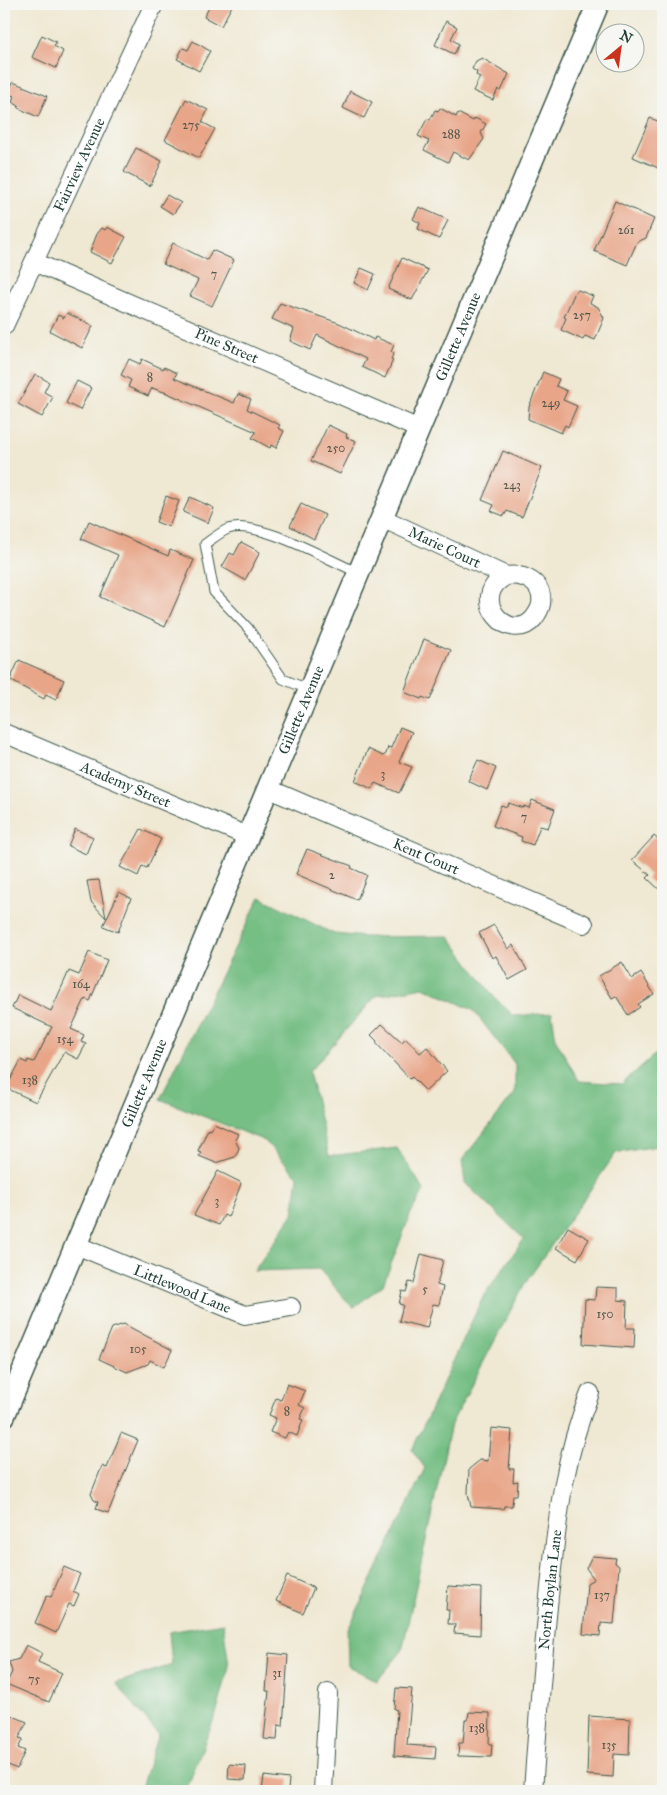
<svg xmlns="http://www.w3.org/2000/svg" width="667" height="1795" font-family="'IM FELL Great Primer',serif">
<rect width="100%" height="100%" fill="#f6f6f2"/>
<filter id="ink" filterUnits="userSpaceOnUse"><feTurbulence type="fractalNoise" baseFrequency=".02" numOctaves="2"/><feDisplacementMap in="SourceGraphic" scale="10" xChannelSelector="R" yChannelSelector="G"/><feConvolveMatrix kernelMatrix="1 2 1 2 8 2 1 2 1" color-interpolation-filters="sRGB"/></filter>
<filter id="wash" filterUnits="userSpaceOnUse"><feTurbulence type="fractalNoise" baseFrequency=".0096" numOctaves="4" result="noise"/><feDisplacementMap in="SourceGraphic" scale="20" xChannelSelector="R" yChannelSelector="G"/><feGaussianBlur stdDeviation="1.12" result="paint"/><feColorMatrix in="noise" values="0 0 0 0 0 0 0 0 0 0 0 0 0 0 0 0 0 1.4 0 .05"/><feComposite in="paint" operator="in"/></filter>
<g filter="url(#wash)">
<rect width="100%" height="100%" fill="#efe8d2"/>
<g fill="#75be84" stroke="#4a7e5c">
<path d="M260 897 334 934 367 937 449 936 494 997 514 1016 552 1013 556 1040 579 1081 622 1084 663 1047V1145L616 1153 524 1285 451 1424 402 1651 377 1681 348 1666 347 1632 425 1468 412 1450 484 1295 524 1239 465 1183 462 1160 515 1093V1064L473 1010 423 987 376 996 309 1072 329 1156 397 1148 424 1190 411 1213 383 1285 353 1308 319 1269 254 1271 293 1214 298 1177 265 1141 160 1099Z"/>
<path d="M223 1623 229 1666 218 1708 186 1791H140L158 1734 116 1683 172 1665 169 1632Z"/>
</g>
<g id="blocks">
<g fill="#e8a588">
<path d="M211 4H233L221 26 204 17Z"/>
<path d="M446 21 457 27 451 39 459 44 454 54 435 45Z"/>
<path d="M42 35 56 42 54 46 63 51 56 68 32 57Z"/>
<path d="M193 41 210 51 199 71 177 59 183 48 188 50Z"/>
<path d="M482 58 509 74 501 91 498 89 493 100 473 91 480 77 476 75 477 72 472 69 476 61Z"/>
<path d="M13 82 47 96 38 117 18 108 19 106 12 102 14 96 8 94Z"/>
<path d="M350 91 372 102 364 118 343 108Z"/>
<path d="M186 99 208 110 202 122 215 129 199 158 165 140Z"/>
<path d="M440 108 456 117 458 113 473 121 475 118 486 124 481 133 484 139 469 160 453 152 448 162 424 150 429 141 418 136 427 119 430 120 435 110 438 111Z"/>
<path d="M650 118 663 123V170L633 157Z"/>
<path d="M136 148 162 161 150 186 124 172Z"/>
<path d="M167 195 181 203 173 214 160 206Z"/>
<path d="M615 201 654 219 646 238 637 242 627 265 594 251Z"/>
<path d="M419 207 448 220 439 239 418 229 420 223 413 219Z"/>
<path d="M107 227 126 237 112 263 90 252 97 234 102 228 105 230Z"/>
<path d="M173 243 207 260 212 250 234 260 212 306 190 296 198 280 163 264Z"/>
<path d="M402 258 428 270 412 300 388 289Z"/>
<path d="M361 268 375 274 368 290 354 283Z"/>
<path d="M578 290 593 296 590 303 598 307 604 318 595 340 585 336 583 340 561 330 566 318 564 317 575 292Z"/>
<path d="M280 303 339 323 374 340 375 337 394 345 391 352 394 353 391 359 393 360 385 378 362 367 366 359 317 335 310 350 290 341 294 329 272 319Z"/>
<path d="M67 313 93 326 82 348 50 331 58 315 64 318Z"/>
<path d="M129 359 140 364 142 359 163 369 164 367 177 373 174 378 234 403 238 394 251 399 247 409 280 425 278 428 284 431 276 448 271 445 270 448 252 438 256 432 167 393 152 388 148 396 128 387 131 380 121 375Z"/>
<path d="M543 372 559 379 556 386 567 391 563 400 577 406 568 427 565 425 561 433 528 419 529 407Z"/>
<path d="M35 374 49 382 44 392 53 397 42 417 18 404Z"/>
<path d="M77 381 91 388 80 410 66 403Z"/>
<path d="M328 425 347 434 346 437 356 441 340 474 311 461Z"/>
<path d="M503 451 542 468 522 517 507 511 504 516 491 511 494 505 482 500Z"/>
<path d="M166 496 179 501 169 527 156 522Z"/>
<path d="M190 497 214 508 208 523 183 512Z"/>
<path d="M301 504 325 515 314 539 290 526Z"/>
<path d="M89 521 168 556 170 550 194 560 165 627 100 597 118 555 81 539Z"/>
<path d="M241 542 260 552 245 580 222 567 230 553 234 555Z"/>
<path d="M424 639 451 650 430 700 422 697 421 699 404 692Z"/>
<path d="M19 660 64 680 56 700 46 695 44 699 10 680Z"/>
<path d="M400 727 412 732 399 762 412 767 399 793 375 783 372 789 355 781 368 749 383 756 386 754 388 747 391 748Z"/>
<path d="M478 760 496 768 487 790 468 781Z"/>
<path d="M532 800 555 809 548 828 540 826 533 845 521 841 522 837 493 826 501 805 507 807 508 803 523 808 524 806 529 808Z"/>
<path d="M75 829 93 837 86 854 68 846Z"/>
<path d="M141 829 161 839 147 868 142 866 138 876 120 867Z"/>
<path d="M654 836 663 844V893L647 878 650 875 632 860Z"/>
<path d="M307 849 352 866 351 868 367 875 357 900 296 874Z"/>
<path d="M99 880 106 918 91 902 87 881Z"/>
<path d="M119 892 131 898 118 932 103 926Z"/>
<path d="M494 925 508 949 513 945 527 970 509 980 496 956 492 958 479 933Z"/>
<path d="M89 952 107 960 90 1001 85 999 71 1029 84 1035 81 1042 86 1044 78 1059 64 1052 36 1102 6 1088 21 1060 27 1063 28 1060 34 1062 52 1027 12 1008 18 995 51 1011 69 971 79 975Z"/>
<path d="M622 962 632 979 641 973 654 994 638 1004 640 1007 628 1015 616 996 612 998 599 976Z"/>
<path d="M382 1024 402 1042 406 1038 420 1053 427 1047 447 1071 426 1091 412 1077 410 1079 376 1043 377 1041 371 1035Z"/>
<path d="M214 1123 238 1134 235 1140 239 1148 235 1157 216 1163 199 1156 201 1152 198 1151 208 1129 210 1130Z"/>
<path d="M218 1171 240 1182 241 1184 228 1217 224 1215 219 1225 194 1215Z"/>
<path d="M568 1227 589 1239 577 1260 556 1248Z"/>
<path d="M421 1254 443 1260 437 1285 443 1287 439 1305 433 1304 427 1328 399 1321 403 1305 399 1304 402 1291 406 1292 409 1282 414 1283Z"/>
<path d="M596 1287 618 1288V1300L627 1301 626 1328H635L634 1348 583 1344 585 1299 595 1300Z"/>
<path d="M124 1324 172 1350 164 1367 150 1360 148 1364 127 1372 99 1359 112 1328Z"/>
<path d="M287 1384 305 1391 299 1405 305 1408 300 1419 303 1420 297 1436 288 1432 285 1438 270 1432 276 1418 269 1415 276 1398 281 1400Z"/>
<path d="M491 1428 512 1430 509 1469H514L513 1482 518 1481 517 1495H513L512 1506H504L503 1509 471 1507 468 1493 469 1469 480 1460 488 1461Z"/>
<path d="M121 1433 138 1440 108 1513 96 1509 98 1502 94 1500 91 1494 102 1466 107 1468Z"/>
<path d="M592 1556 616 1558 615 1563 619 1566 614 1624 601 1623 600 1636 583 1634 587 1583 594 1579 586 1568Z"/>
<path d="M64 1567 80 1574 73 1591 79 1594 74 1606 69 1604 56 1633 35 1623 47 1595 51 1597Z"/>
<path d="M287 1576 314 1588 303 1613 276 1601Z"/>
<path d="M448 1586 481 1588 480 1635 454 1633 455 1624H448L449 1610H446Z"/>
<path d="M26 1645 42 1653 38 1662 62 1673 49 1702 6 1684 12 1672 9 1662 19 1659Z"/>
<path d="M269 1653 288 1655 283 1726 278 1725 277 1740 264 1739 269 1691H266Z"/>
<path d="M396 1688 412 1689 407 1745 436 1747 435 1759 394 1756 397 1710 394 1709Z"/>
<path d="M4 1712 27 1722 19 1738 23 1739 18 1748 25 1751 17 1769 4 1763Z"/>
<path d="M469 1712 490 1713 489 1744H492L491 1757 458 1756 459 1743H463L465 1720H468Z"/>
<path d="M589 1716 630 1719 629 1755 614 1754 613 1777 587 1775Z"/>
<path d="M229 1764 246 1766 245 1780 228 1779Z"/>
<path d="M264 1776 289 1779 288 1791H262Z"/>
</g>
</g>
</g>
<g filter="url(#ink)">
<use href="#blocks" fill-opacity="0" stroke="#3e574c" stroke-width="1"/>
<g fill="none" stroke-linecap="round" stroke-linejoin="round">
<defs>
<path id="service" d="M310 690 283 679 248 628 214 592 205 544C212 539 221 532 228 529 258 519 330 561 359 573"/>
<g id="minor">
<path id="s1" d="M34 262 419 429"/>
<path id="s2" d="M4 326 154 4"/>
<path id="s3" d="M382 518 506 576C524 573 544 583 541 604 540 610 537 614 534 618 510 647 466 597 506 576"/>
<path id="s4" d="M4 733 247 836"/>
<path id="s5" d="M269 789 584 924"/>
<path id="s6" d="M76 1245 245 1315 291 1307"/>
<path d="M323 1791 328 1693"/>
<path id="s7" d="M533 1791C538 1720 543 1649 551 1578 558 1512 565 1455 590 1393"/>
</g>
<g id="tertiary">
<path id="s8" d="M4 1416 598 4"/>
</g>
</defs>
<use href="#service" stroke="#3e574c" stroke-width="11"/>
<use href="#minor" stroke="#3e574c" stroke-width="20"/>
<use href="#tertiary" stroke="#3e574c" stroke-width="24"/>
<use href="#service" stroke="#fff" stroke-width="9"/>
<use href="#minor" stroke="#fff" stroke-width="18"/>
<use href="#tertiary" stroke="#fff" stroke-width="21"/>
</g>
</g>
<g text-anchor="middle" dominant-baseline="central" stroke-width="4.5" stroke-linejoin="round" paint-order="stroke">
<g font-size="12" fill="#515749">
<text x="191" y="125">275</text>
<text x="451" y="134">288</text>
<text x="626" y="230">261</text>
<text x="214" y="274">7</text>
<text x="582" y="315">257</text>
<text x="150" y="377">8</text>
<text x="551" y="403">249</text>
<text x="336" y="448">250</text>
<text x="512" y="485">243</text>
<text x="383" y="774">3</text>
<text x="524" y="817">7</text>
<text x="332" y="875">2</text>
<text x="81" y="984">164</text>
<text x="65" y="1039">154</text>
<text x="30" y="1080">138</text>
<text x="217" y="1201">3</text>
<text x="425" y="1289">5</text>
<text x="605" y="1314">150</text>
<text x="138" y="1349">105</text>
<text x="287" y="1411">8</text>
<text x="602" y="1595">137</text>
<text x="277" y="1673">31</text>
<text x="34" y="1679">75</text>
<text x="477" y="1728">138</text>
<text x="609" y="1745">135</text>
</g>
<g font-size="15" fill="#1f3d34" stroke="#f6f6f2">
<text stroke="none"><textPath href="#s2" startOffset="178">Fairview Avenue</textPath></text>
<text stroke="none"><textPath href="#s8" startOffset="1171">Gillette Avenue</textPath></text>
<text stroke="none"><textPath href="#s1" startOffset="210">Pine Street</textPath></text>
<text stroke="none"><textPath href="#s3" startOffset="69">Marie Court</textPath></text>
<text stroke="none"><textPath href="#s8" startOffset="766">Gillette Avenue</textPath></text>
<text stroke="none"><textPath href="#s4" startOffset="132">Academy Street</textPath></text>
<text stroke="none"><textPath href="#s5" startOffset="171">Kent Court</textPath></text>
<text stroke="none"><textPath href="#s8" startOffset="361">Gillette Avenue</textPath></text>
<text stroke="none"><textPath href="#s6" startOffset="115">Littlewood Lane</textPath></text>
<text stroke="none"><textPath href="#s7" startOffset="202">North Boylan Lane</textPath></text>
</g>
</g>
<rect width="667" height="1795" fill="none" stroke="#f6f6f2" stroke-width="20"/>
<g transform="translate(620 48) rotate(29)"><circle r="24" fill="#f6f6f2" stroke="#a0aca6"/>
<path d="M0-4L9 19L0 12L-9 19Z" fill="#c8321e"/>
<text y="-8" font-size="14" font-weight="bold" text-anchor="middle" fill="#1f3d34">N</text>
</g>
</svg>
